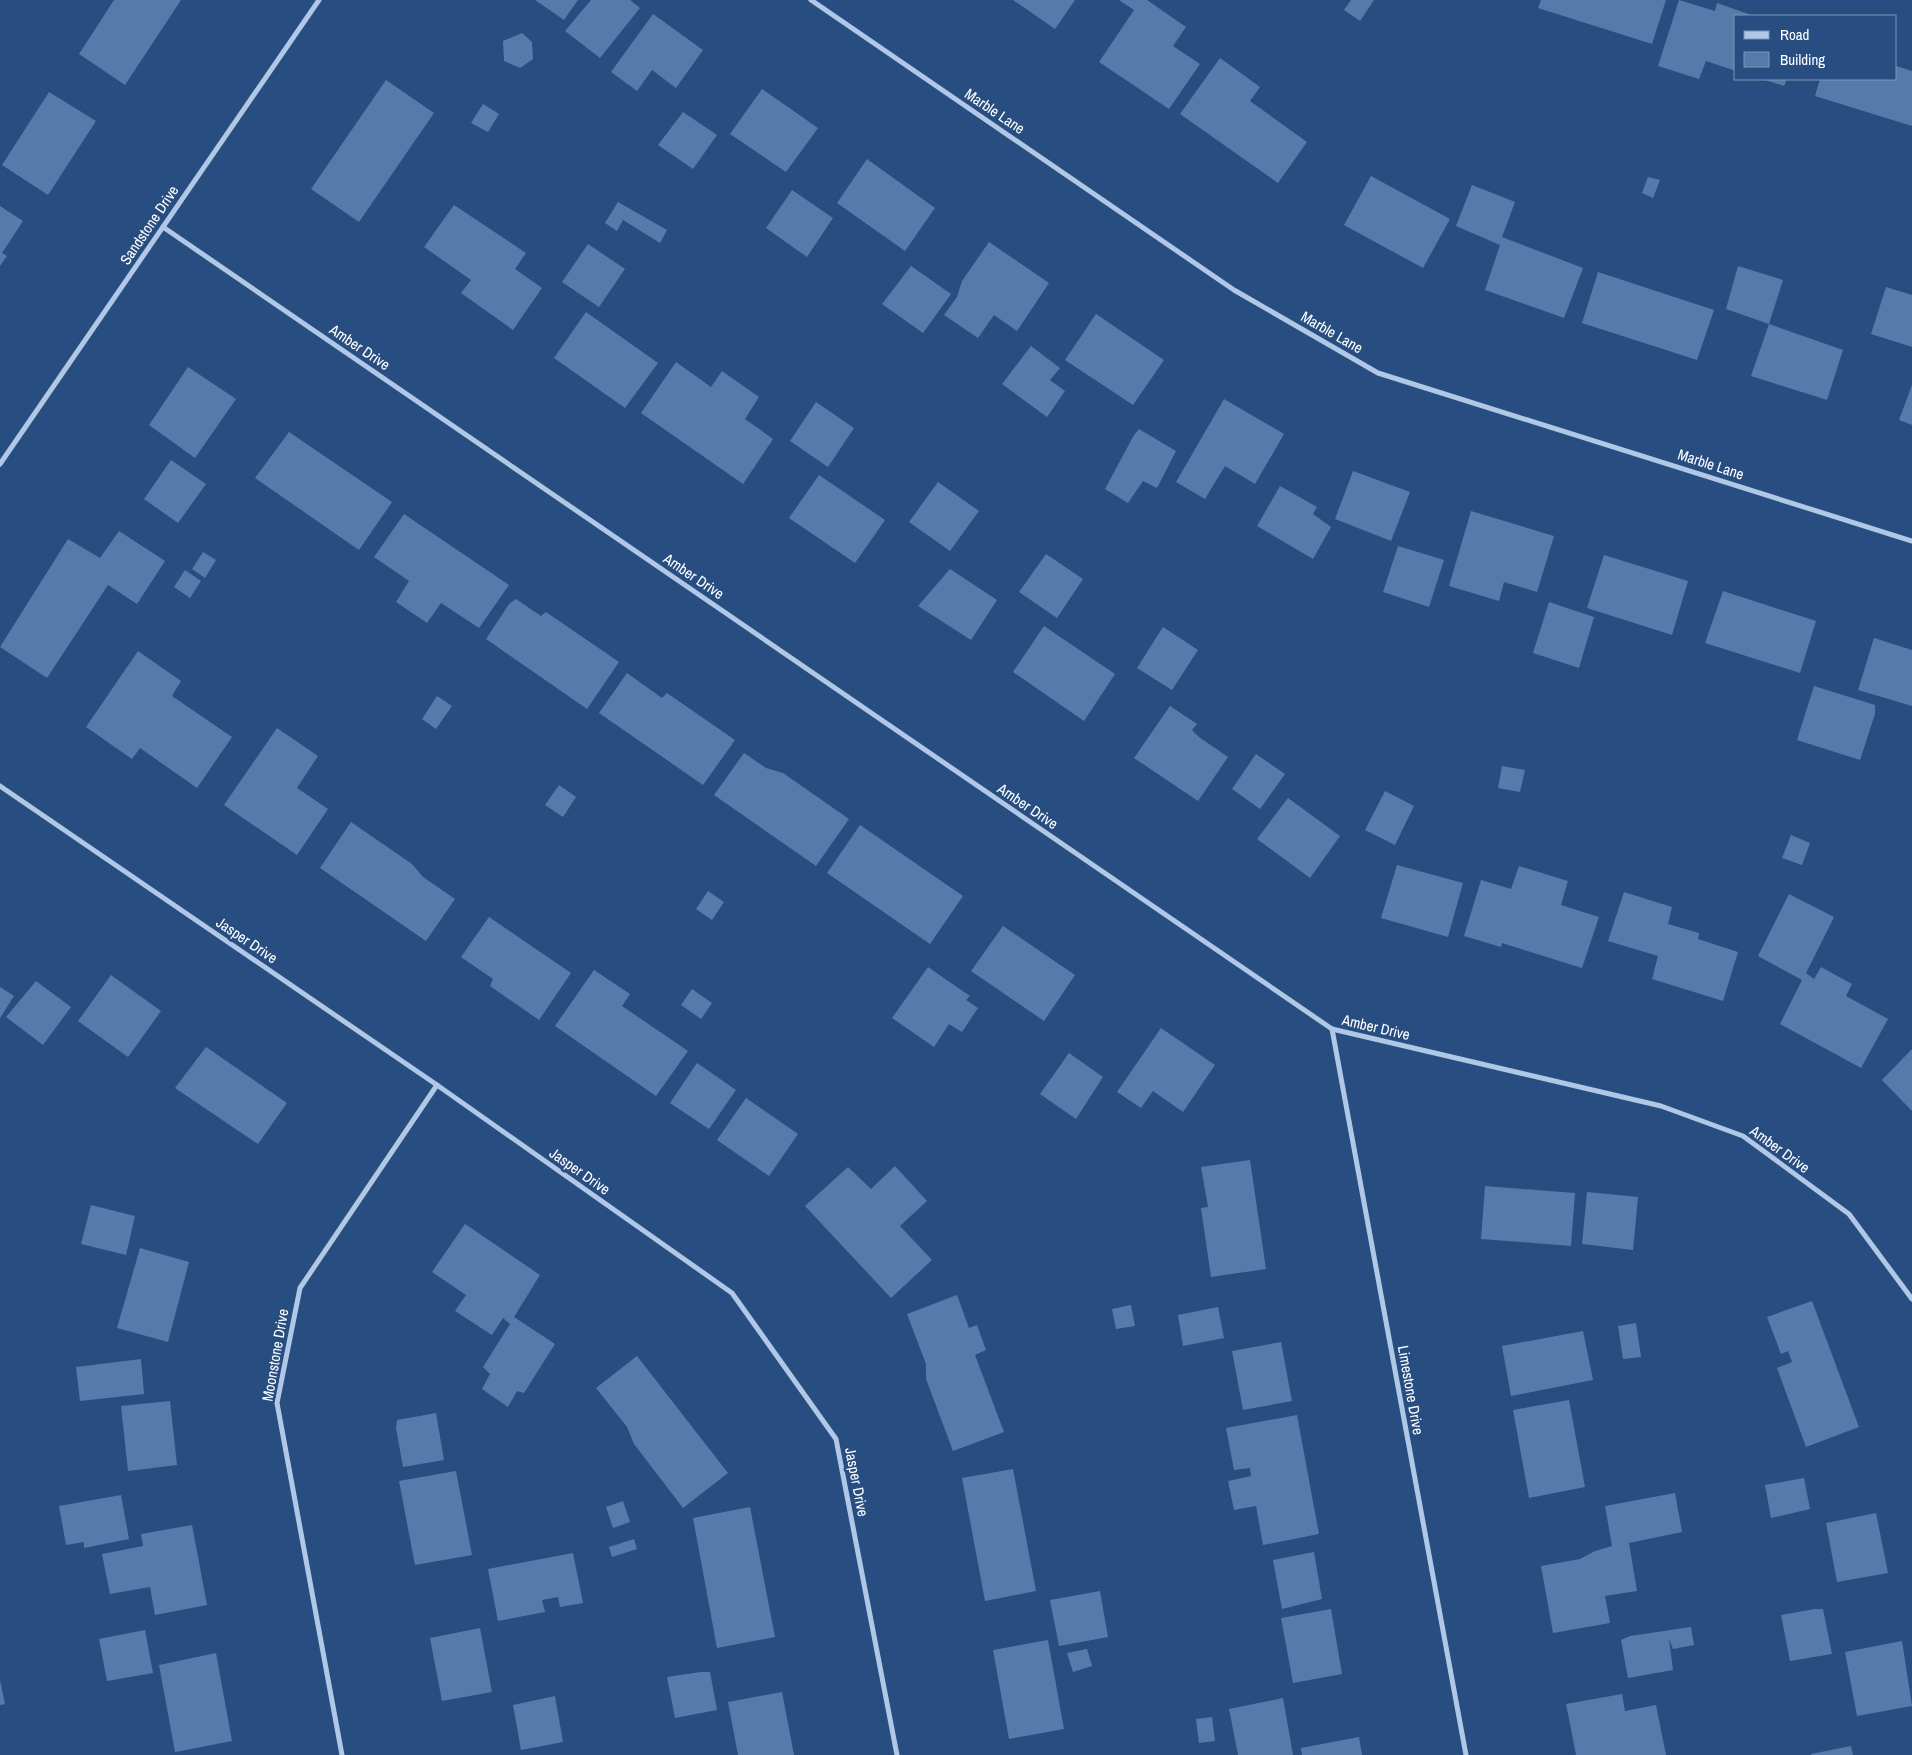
<svg xmlns="http://www.w3.org/2000/svg" width="1912" height="1755" font-family="'Archivo Narrow',sans-serif">
<rect width="100%" height="100%" fill="#284e81"/>
<g fill="#557bab">
<path d="M114 0H181L125 85 79 54Z"/>
<path d="M535 0H578L564 20Z"/>
<path d="M591 0H630L640 8 600 58 565 31Z"/>
<path d="M1013 0H1075L1055 29Z"/>
<path d="M1119 0H1147L1186 27 1173 46 1200 64 1169 109 1099 62 1134 10Z"/>
<path d="M1351 0H1374L1360 21 1344 10Z"/>
<path d="M1541 0H1666L1652 44 1538 8Z"/>
<path d="M1679 0 1715 11 1717 3 1754 16H1736V71L1706 61 1699 79 1658 66Z"/>
<path d="M653 14 703 50 676 88 652 70 637 91 611 72Z"/>
<path d="M522 33 532 42 533 59 520 68 504 61 503 41Z"/>
<path d="M1220 58 1260 87 1250 101 1307 142 1278 183 1180 114Z"/>
<path d="M1896 66 1912 71V126L1815 96 1820 79H1896Z"/>
<path d="M1762 79H1787L1784 86Z"/>
<path d="M386 80 434 113 359 222 311 189Z"/>
<path d="M762 89 818 128 786 172 730 134Z"/>
<path d="M49 92 96 121 48 195 2 165Z"/>
<path d="M483 104 499 114 488 132 471 123Z"/>
<path d="M683 112 717 135 693 169 658 145Z"/>
<path d="M867 159 935 208 905 251 837 203Z"/>
<path d="M1371 176 1450 219 1423 268 1344 225Z"/>
<path d="M1648 177 1660 180 1653 198 1642 193Z"/>
<path d="M1472 185 1515 202 1502 237 1583 268 1564 318 1485 290 1500 245 1456 226Z"/>
<path d="M792 190 833 218 807 257 766 228Z"/>
<path d="M618 202 667 230 660 243 623 220 617 231 605 223Z"/>
<path d="M454 205 526 253 515 269 542 288 513 330 461 293 471 280 424 247Z"/>
<path d="M0 206 23 221 2 253 7 256 0 266Z"/>
<path d="M989 242 1049 283 1017 331 994 315 978 338 944 315 957 297 962 281Z"/>
<path d="M588 244 625 269 599 307 562 282Z"/>
<path d="M911 266 951 294 923 333 882 304Z"/>
<path d="M1738 266 1783 280 1769 324 1726 309Z"/>
<path d="M1598 272 1714 310 1697 360 1582 323Z"/>
<path d="M1886 287 1912 295V347L1871 334Z"/>
<path d="M586 312 658 363 625 408 554 358Z"/>
<path d="M1096 314 1164 360 1133 405 1065 360Z"/>
<path d="M1769 324 1843 350 1827 400 1751 376Z"/>
<path d="M1031 346 1060 368 1050 380 1065 391 1047 417 1002 384Z"/>
<path d="M676 362 711 387 722 371 759 397 745 419 773 439 743 484 641 413Z"/>
<path d="M188 367 236 399 195 458 149 425Z"/>
<path d="M1912 385V425L1899 420Z"/>
<path d="M1224 399 1284 434 1255 484 1225 466 1205 499 1176 482Z"/>
<path d="M816 402 854 428 828 467 790 441Z"/>
<path d="M1139 429 1176 451 1157 488 1143 481 1128 503 1105 489 1134 435Z"/>
<path d="M289 432 392 502 359 550 255 478Z"/>
<path d="M171 460 206 484 178 523 144 499Z"/>
<path d="M1353 471 1410 492 1391 541 1335 519Z"/>
<path d="M819 475 885 520 855 563 789 518Z"/>
<path d="M938 482 979 511 950 551 909 522Z"/>
<path d="M1280 486 1317 507 1313 514 1331 527 1313 559 1257 526Z"/>
<path d="M1471 511 1554 536 1537 592 1504 582 1499 601 1449 586Z"/>
<path d="M404 514 509 585 479 628 441 603 427 623 396 602 409 581 374 557Z"/>
<path d="M119 531 165 561 137 604 108 585 47 678 0 647 68 539 100 558Z"/>
<path d="M1398 546 1444 560 1429 607 1383 592Z"/>
<path d="M203 552 216 560 205 578 192 569Z"/>
<path d="M1046 554 1083 579 1057 618 1019 592Z"/>
<path d="M1604 555 1688 581 1672 635 1587 608Z"/>
<path d="M950 569 997 600 971 640 918 606Z"/>
<path d="M185 570 201 581 190 598 174 587Z"/>
<path d="M1723 591 1816 621 1800 673 1705 643Z"/>
<path d="M516 599 541 616 546 612 619 662 587 709 486 639 509 604Z"/>
<path d="M1549 602 1594 617 1579 668 1533 653Z"/>
<path d="M1044 626 1115 674 1084 721 1013 672Z"/>
<path d="M1163 627 1198 650 1172 690 1137 668Z"/>
<path d="M1874 638 1912 650V706L1858 690Z"/>
<path d="M138 651 181 681 172 696 232 737 197 788 140 748 132 759 86 727Z"/>
<path d="M627 673 662 698 667 693 735 740 703 785 599 713Z"/>
<path d="M1814 686 1875 705V714L1860 760 1797 740Z"/>
<path d="M437 696 452 706 436 729 422 719Z"/>
<path d="M1170 706 1197 724 1192 730 1199 737 1228 757 1198 801 1134 758Z"/>
<path d="M277 728 318 756 297 788 328 809 297 855 224 805Z"/>
<path d="M744 753 766 768 783 773 849 819 816 866 714 795Z"/>
<path d="M1256 754 1285 774 1260 809 1232 789Z"/>
<path d="M1502 766 1525 770 1520 792 1498 788Z"/>
<path d="M559 785 576 797 563 817 545 805Z"/>
<path d="M1385 791 1414 806 1395 845 1365 830Z"/>
<path d="M1288 798 1340 836 1310 878 1257 839Z"/>
<path d="M351 822 412 864 423 877 455 899 426 941 320 868Z"/>
<path d="M860 825 963 896 930 944 827 873Z"/>
<path d="M1791 835 1810 843 1802 865 1782 858Z"/>
<path d="M1397 865 1463 883 1448 937 1381 918Z"/>
<path d="M1519 866 1568 881 1561 905 1599 917 1582 968 1502 943 1501 947 1464 936 1481 880 1511 889Z"/>
<path d="M708 891 724 902 712 920 696 909Z"/>
<path d="M1624 892 1672 907 1668 924 1699 933 1698 939 1738 952 1723 1001 1652 979 1658 956 1608 941Z"/>
<path d="M1789 894 1834 917 1806 973 1814 979 1821 967 1852 984 1846 996 1888 1019 1861 1068 1780 1024 1802 980 1758 956Z"/>
<path d="M489 917 571 973 539 1020 490 986 493 979 461 957Z"/>
<path d="M1003 926 1075 975 1044 1021 971 971Z"/>
<path d="M928 967 970 996 966 1000 978 1008 962 1032 949 1024 934 1047 892 1018Z"/>
<path d="M594 970 630 994 622 1006 688 1051 656 1096 555 1026Z"/>
<path d="M111 975 161 1011 128 1057 78 1021Z"/>
<path d="M36 981 71 1007 43 1045 6 1017Z"/>
<path d="M0 987 14 996 0 1018Z"/>
<path d="M692 989 712 1003 701 1019 681 1005Z"/>
<path d="M1161 1028 1215 1065 1183 1112 1153 1091 1141 1108 1117 1092Z"/>
<path d="M206 1047 287 1103 258 1144 175 1088Z"/>
<path d="M1912 1049V1111L1882 1080Z"/>
<path d="M1069 1053 1103 1077 1076 1119 1040 1094Z"/>
<path d="M697 1063 736 1090 709 1129 670 1103Z"/>
<path d="M746 1098 798 1134 769 1176 717 1140Z"/>
<path d="M1250 1160 1266 1269 1211 1277 1201 1208 1208 1207 1201 1167Z"/>
<path d="M895 1166 927 1201 900 1226 932 1260 891 1298 805 1206 848 1167 871 1189Z"/>
<path d="M1485 1186 1575 1193 1571 1246 1481 1239Z"/>
<path d="M1587 1192 1638 1197 1633 1250 1582 1244Z"/>
<path d="M91 1205 135 1216 126 1255 81 1244Z"/>
<path d="M465 1224 540 1275 514 1317 555 1344 524 1393 517 1391 508 1407 482 1389 490 1374 483 1367 510 1324 503 1318 492 1335 455 1311 466 1295 432 1272Z"/>
<path d="M140 1248 189 1262 168 1342 117 1328Z"/>
<path d="M957 1295 969 1328 977 1325 986 1350 975 1355 1004 1432 953 1451 926 1379V1364L907 1314Z"/>
<path d="M1812 1301 1859 1427 1806 1447 1777 1368 1792 1362 1788 1351 1781 1354 1767 1317Z"/>
<path d="M1131 1305 1135 1326 1116 1329 1112 1309Z"/>
<path d="M1218 1307 1224 1338 1183 1346 1178 1315Z"/>
<path d="M1636 1323 1641 1357 1623 1359 1618 1326Z"/>
<path d="M1583 1331 1593 1380 1511 1396 1502 1346Z"/>
<path d="M1281 1342 1292 1401 1243 1410 1232 1351Z"/>
<path d="M637 1356 728 1473 683 1508 634 1444 627 1427 596 1388Z"/>
<path d="M141 1359 144 1394 80 1401 76 1367Z"/>
<path d="M1569 1400 1585 1487 1529 1498 1513 1410Z"/>
<path d="M170 1401 177 1465 128 1471 121 1406Z"/>
<path d="M436 1413 444 1460 403 1467 396 1428 397 1420Z"/>
<path d="M1297 1415 1319 1534 1263 1545 1256 1506 1234 1510 1228 1481 1251 1476 1250 1468 1234 1470 1226 1428Z"/>
<path d="M1013 1469 1036 1591 985 1601 962 1478Z"/>
<path d="M456 1471 472 1555 415 1565 399 1481Z"/>
<path d="M1804 1478 1810 1509 1771 1518 1765 1485Z"/>
<path d="M1675 1493 1682 1532 1629 1543 1637 1591 1605 1596 1610 1623 1553 1633 1541 1566 1580 1559 1595 1551 1612 1546 1605 1506Z"/>
<path d="M121 1495 129 1539 84 1548V1542L66 1545 59 1506Z"/>
<path d="M623 1501 630 1522 613 1528 606 1507Z"/>
<path d="M750 1507 775 1637 717 1648 693 1518Z"/>
<path d="M1876 1513 1888 1573 1837 1582 1826 1523Z"/>
<path d="M192 1525 207 1605 155 1615 150 1587 110 1594 102 1554 143 1546 141 1534Z"/>
<path d="M634 1539 637 1549 612 1557 609 1547Z"/>
<path d="M1314 1552 1322 1599 1282 1609 1273 1560Z"/>
<path d="M573 1553 583 1603 560 1607 558 1597 542 1600 545 1612 498 1621 488 1569Z"/>
<path d="M1100 1591 1108 1637 1059 1646 1050 1600Z"/>
<path d="M1331 1609 1342 1674 1293 1683 1281 1618Z"/>
<path d="M1815 1609H1823L1832 1654 1790 1661 1781 1615Z"/>
<path d="M1691 1627 1694 1645 1673 1649 1669 1639 1673 1670 1628 1678 1621 1640 1630 1636Z"/>
<path d="M480 1628 492 1692 442 1701 430 1638Z"/>
<path d="M145 1630 153 1673 107 1681 99 1639Z"/>
<path d="M1048 1640 1064 1729 1009 1739 993 1650Z"/>
<path d="M1902 1641 1912 1706 1857 1716 1845 1652Z"/>
<path d="M1087 1649 1092 1666 1073 1672 1067 1653Z"/>
<path d="M216 1653 232 1741 175 1752 159 1665Z"/>
<path d="M701 1672H710L717 1710 675 1718 667 1677Z"/>
<path d="M0 1680 5 1704 0 1705Z"/>
<path d="M782 1692 794 1755H738L728 1702Z"/>
<path d="M1622 1694 1625 1711 1656 1705 1666 1755H1576L1566 1704Z"/>
<path d="M555 1696 563 1742 521 1750 513 1705Z"/>
<path d="M1283 1698 1293 1755H1238L1229 1709Z"/>
<path d="M1212 1717 1215 1741 1199 1743 1196 1719Z"/>
<path d="M1359 1737 1362 1755H1302L1301 1748Z"/>
<path d="M1851 1746 1853 1755H1811V1754Z"/>
</g>
<g fill="none" stroke-linecap="round" stroke-linejoin="round">
<g stroke="#b0c8e6" stroke-width="5">
<path d="M811 0 1234 290 1378 373 1912 541"/>
<path d="M163 227 1332 1029 1661 1106 1743 1136 1849 1214 1912 1299"/>
<path d="M0 464 319 0"/>
<path d="M0 786 437 1085 732 1293 836 1439 897 1755"/>
<path d="M1332 1029 1466 1755"/>
<path d="M342 1755 277 1403 300 1288 437 1085"/>
</g>
</g>
<g text-anchor="middle" dominant-baseline="central" stroke-width="5" stroke-linejoin="round" paint-order="stroke">
<g font-size="15" fill="#fff" stroke="#284e81">
<text transform="translate(995 111) rotate(34)">Marble Lane</text>
<text transform="translate(149 225) rotate(-56)">Sandstone Drive</text>
<text transform="translate(1332 332) rotate(30)">Marble Lane</text>
<text transform="translate(360 347) rotate(34)">Amber Drive</text>
<text transform="translate(1711 464) rotate(18)">Marble Lane</text>
<text transform="translate(694 576) rotate(34)">Amber Drive</text>
<text transform="translate(1028 806) rotate(34)">Amber Drive</text>
<text transform="translate(247 940) rotate(34)">Jasper Drive</text>
<text transform="translate(1376 1027) rotate(13)">Amber Drive</text>
<text transform="translate(1780 1149) rotate(36)">Amber Drive</text>
<text transform="translate(580 1171) rotate(35)">Jasper Drive</text>
<text transform="translate(275 1355) rotate(-80)">Moonstone Drive</text>
<text transform="translate(1411 1390) rotate(80)">Limestone Drive</text>
<text transform="translate(857 1482) rotate(79)">Jasper Drive</text>
</g>
</g>
<rect x="1734" y="15" width="162" height="65" fill="#284e81" stroke="#7e95b3"/>
<rect x="1744" y="31" width="25" height="8" fill="#b0c8e6" stroke="#7e95b3"/>
<text x="1780" y="40" font-size="15" fill="#ffffff">Road</text>
<rect x="1744" y="52" width="25" height="15" fill="#557bab" stroke="#7e95b3"/>
<text x="1780" y="65" font-size="15" fill="#ffffff">Building</text>
</svg>
